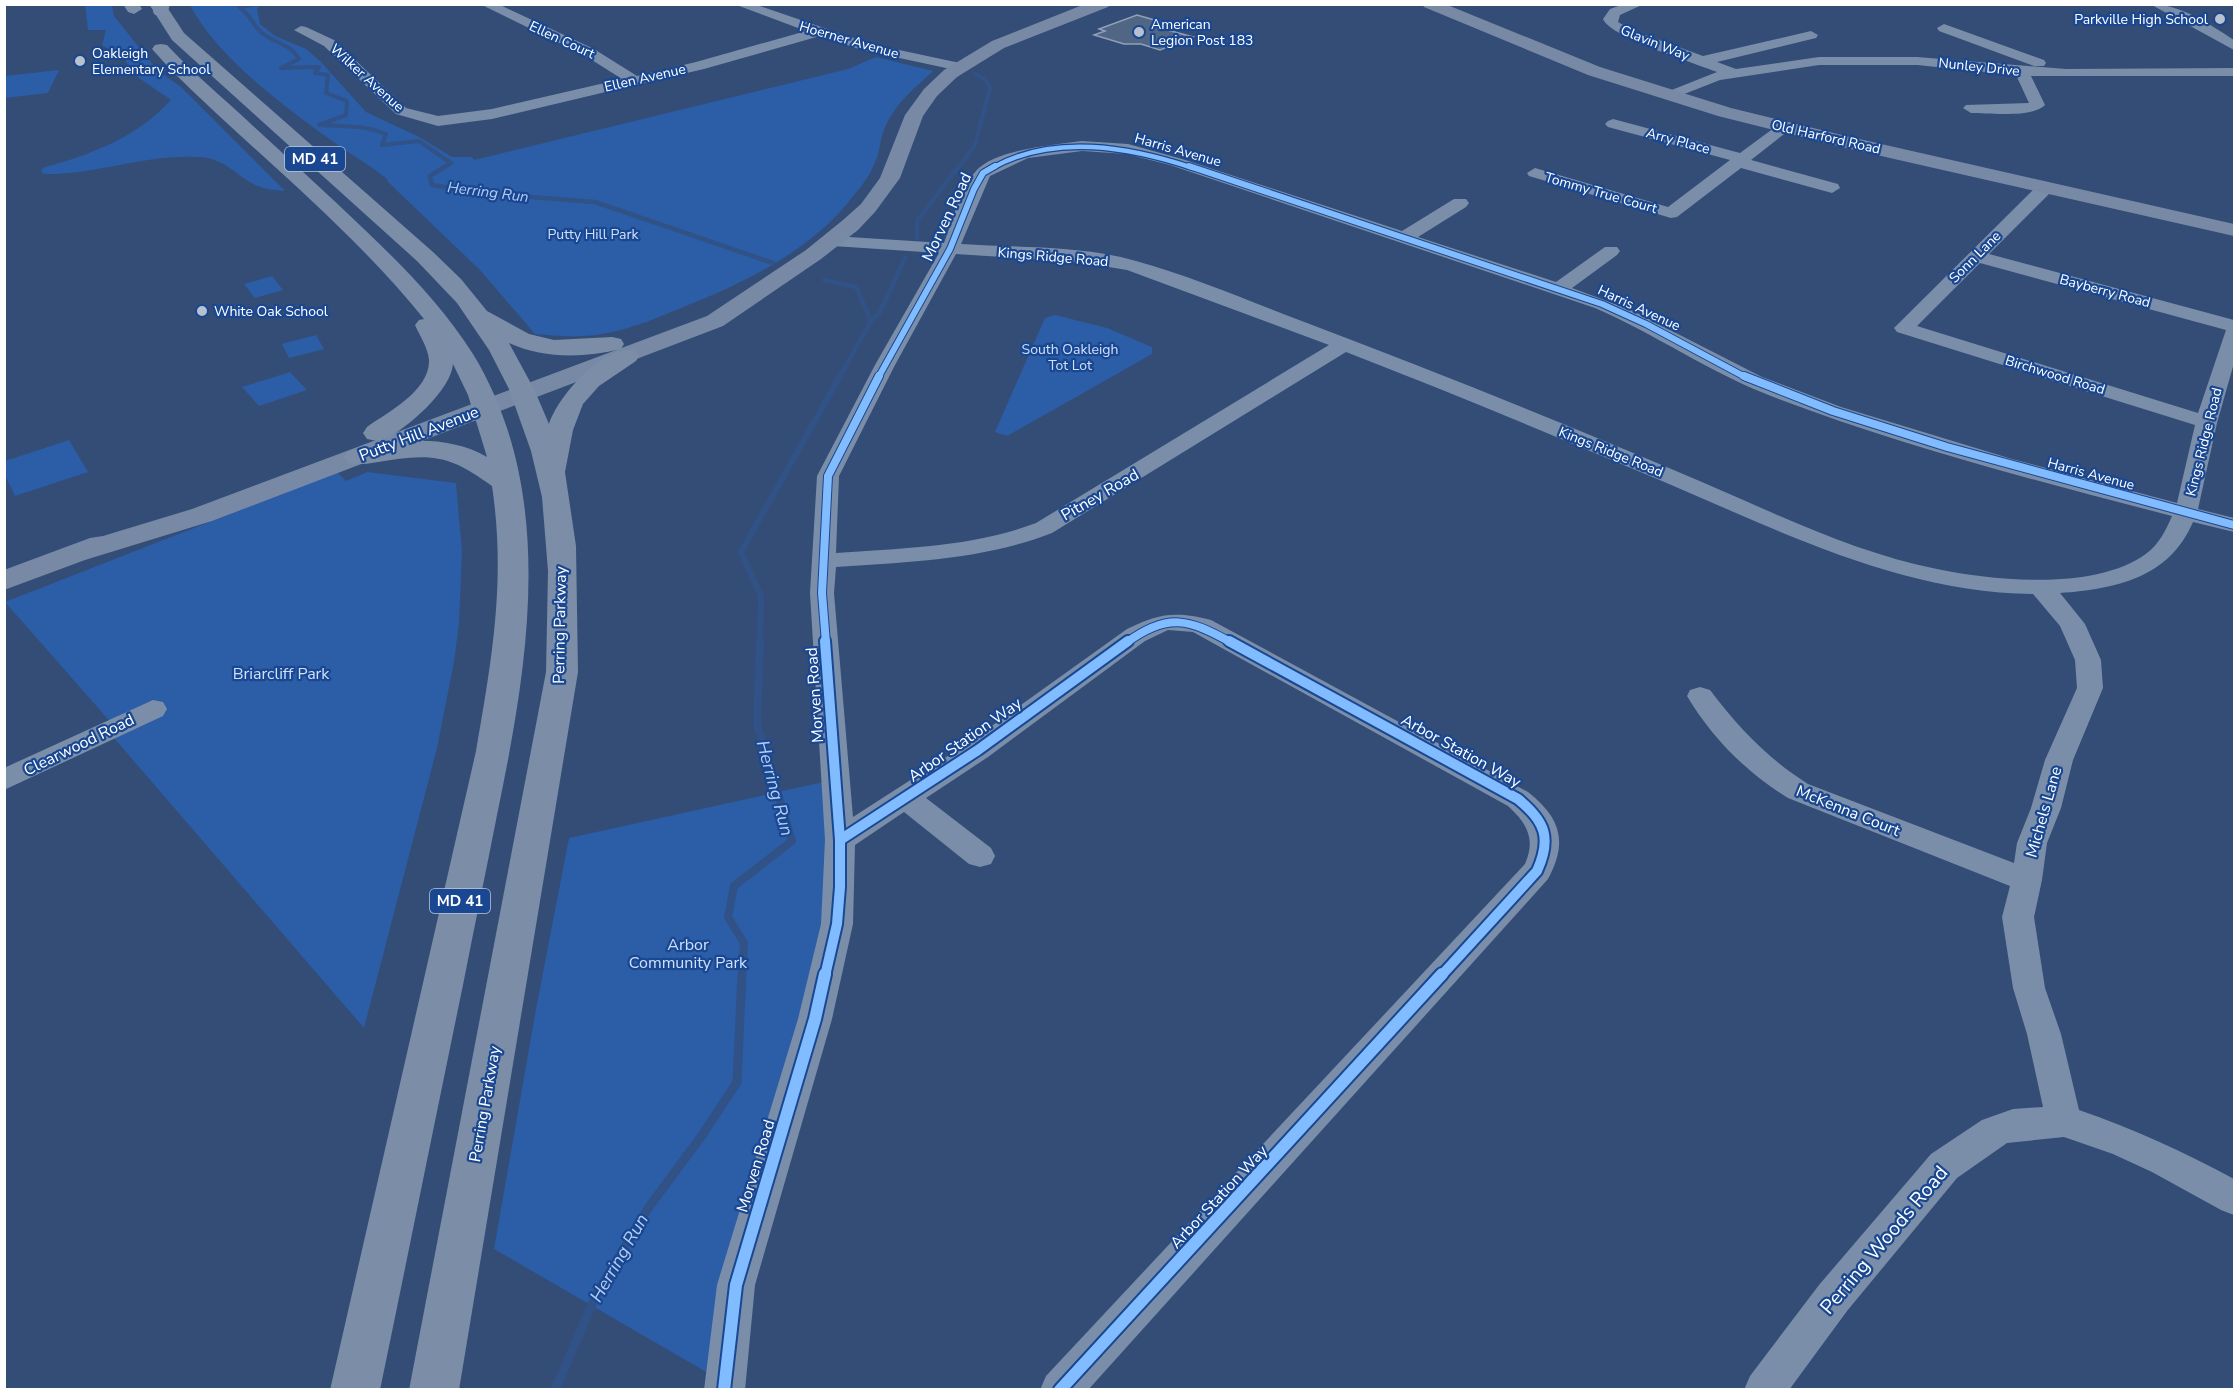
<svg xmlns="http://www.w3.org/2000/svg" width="2239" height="1394" font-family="'Nunito Sans',sans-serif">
<rect width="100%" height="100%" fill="#344d76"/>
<g fill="#2c5da7">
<path d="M85 5H112L114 16 158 71 181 87 285 191C277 190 266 190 258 186 234 176 228 158 197 157 145 154 96 175 45 174L41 172 43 168C92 154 136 138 171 100L136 76 124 59 102 45 106 30H88Z"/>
<path d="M190 5H260L257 9 260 24 275 36 306 49 321 62 366 112 419 137 452 157H472L474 160 848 69 876 57 933 71C915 88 893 105 884 130 880 139 880 151 876 160 871 173 863 185 854 195 812 251 744 283 681 308 657 318 633 328 607 333 584 338 558 336 535 334L480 270 387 181 388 180C373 167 355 157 339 146 289 110 218 59 190 5Z"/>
<path d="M59 70 48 93 5 98V76Z"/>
<path d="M272 276 283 290 255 298 244 284Z"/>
<path d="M1055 315 1107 328 1152 347V354L1007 436 995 432 1045 318Z"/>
<path d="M316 335 324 349 289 358 282 344Z"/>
<path d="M290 372 307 390 259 406 242 387Z"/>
<path d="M69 440 88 472 15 496 5 475V461Z"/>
<path d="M337 472 346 481 367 472 456 483 462 552 459 623 454 662 437 748 364 1028 114 738 121 734 5 602Z"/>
<path d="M824 782 838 912 708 1373 494 1249 536 1009 569 838Z"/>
</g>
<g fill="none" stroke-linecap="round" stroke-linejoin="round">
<g stroke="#315287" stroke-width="4">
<path d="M259 4 239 7C249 13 252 24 261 32 273 43 290 43 299 59L281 68 319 67 315 73 328 75 326 93 347 101 346 115 319 125C342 126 364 125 386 134L382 145 419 141 451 163 443 168"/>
<path d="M958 168 975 145 990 88 985 79 975 74"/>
</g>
<g stroke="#315287" stroke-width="4.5">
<path d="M446 166 430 176 432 185 480 193 595 202 773 263"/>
<path d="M917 238V221L959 166"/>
<path d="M824 280 856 287 871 321 839 378"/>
<path d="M871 321 880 312 905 258"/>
</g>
<path stroke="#315287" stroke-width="6" d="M760 643 761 596 741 552 840 376"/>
<path stroke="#315287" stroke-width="8" d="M742 976 744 943 728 917 734 886 792 841 757 724 760 641"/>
<path stroke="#315287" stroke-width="9" d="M555 1390 597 1293 649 1207 703 1134 737 1082 742 974"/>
</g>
<path fill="#516585" stroke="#91a0b7" stroke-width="1.5" d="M1137 15 1179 27 1171 31 1193 37 1160 50 1141 44H1124L1094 35 1105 31 1099 29Z"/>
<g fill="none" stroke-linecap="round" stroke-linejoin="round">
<g fill="#7b8ea9" fill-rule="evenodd">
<path d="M480 4H498L594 49 637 76 696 62 806 31 734 4H754L871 44 960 63 967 67 960 71 862 50 820 36 704 69 635 85 492 119 438 126 396 114 324 46 294 30 301 26 306 27 334 40 406 108 438 116 492 109 622 79 584 55Z"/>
<path d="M1624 4H1644L1620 15 1618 22 1632 30 1703 56 1811 31 1818 35 1816 38 1717 62 1736 69 1819 57H1917L2066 69 2234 68V76H2031L2045 105C2033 118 1989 113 1971 113L1963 108 1966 105 2029 103 2016 75 1917 65H1819L1720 80 1669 100 1662 96 1664 93 1717 72C1695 63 1611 38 1603 19L1610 9Z"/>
<path d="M2150 4C2181 4 2209 24 2234 40V50Z"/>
<path d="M1944 24 2044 60 2046 63 2044 66H2034L1939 31 1937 28Z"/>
<path d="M1613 119 1740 153 1778 125H1788L1791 128 1788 131 1751 160 1838 184 1840 188 1832 193 1741 168 1677 217 1671 218 1529 176 1527 173 1535 168 1668 207 1730 160 1608 127 1605 124 1608 121Z"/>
<path d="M1082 141 1128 144 1182 159 1402 231 1454 199H1466L1469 203 1466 207 1418 237 1556 282 1605 247H1617L1620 251 1617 255 1572 288 1631 310 1762 377 1841 407 2012 459 2177 503 2195 425 1897 332 1894 328 2040 183 2046 182 2054 187 2052 191 1989 254 2234 320V363L2217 423 2198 509 2234 518V532L2193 522C2169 578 2116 589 2060 593L2085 624 2101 660 2103 688 2073 760 2061 808 2047 843 2042 880 2034 917 2045 988 2061 1034 2079 1110C2134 1129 2184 1152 2234 1179V1215L2221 1210 2152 1172 2113 1154 2064 1137 2007 1143 1957 1178 1847 1311 1789 1390H1744L1750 1376 1819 1285 1931 1154 1982 1120 2013 1109 2043 1107 2027 1034 2013 988 2002 917 2010 886 1788 798C1746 772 1712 738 1687 696L1690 690 1700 687 1710 690C1738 727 1768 759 1808 784L2014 863 2017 843 2031 808 2045 760 2077 688 2075 660 2060 626 2033 594C1900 592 1782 532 1662 481 1557 437 1452 393 1346 352L1052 533C983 560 909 562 836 567L834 593 853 817 968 743 1127 629C1159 613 1176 611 1211 620L1528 792C1561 818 1568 842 1548 879L1088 1390H1040L1046 1376 1525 864C1536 839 1527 823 1508 806L1193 632 1168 630 1145 641 988 757 926 798 991 848 995 856 991 864 980 867 969 864 904 812 855 845 853 924 832 1019 755 1285 745 1390H704L717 1285 798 1019 821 924 825 840 810 593 817 476 875 365 939 253 833 246 827 245 824 241 827 237 833 236 944 243C953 220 960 189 976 171 995 149 1054 145 1082 141ZM1082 151 1127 154 1170 165 1595 308C1655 334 1709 372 1771 396 1901 446 2037 481 2172 516 2166 530 2159 544 2147 553 2097 591 1995 581 1937 569 1846 551 1761 506 1676 471 1554 419 1431 370 1307 323 1251 302 1194 277 1136 261 1081 245 1018 248 961 244L990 176 1028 158ZM956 254 1078 262 1127 270 1329 345 1036 523C972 547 903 548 836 553L839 476 895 365ZM1980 263 2226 330 2198 413 1917 326Z"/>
<path d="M153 700 163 702 167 709 163 716 4 790V768Z"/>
</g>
<g fill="#7889a5" fill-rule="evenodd">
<path d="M1085 4H1110L1108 7 1004 48 957 77 937 96 923 116 900 178 875 212 858 230 821 259 723 326 212 521 85 560 4 590V570L90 538 103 536 192 509 707 316 806 250 843 220 861 204 880 178 905 115 924 89 944 70 992 41Z"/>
<path d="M1422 4H1445L1600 67 1731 108 1846 136 2234 224V236L1846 148 1718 116 1588 75 1424 7Z"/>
</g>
<g fill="#7b8da7" fill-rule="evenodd">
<path d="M149 4H165L184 33 433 252 461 279 487 311 529 334 554 340 612 337 621 339 624 344 621 349C584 358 544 359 509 343L534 389 549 424C558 396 604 343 636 351L639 356 636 361 599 386 583 404 573 430 565 472 576 546 578 672 459 1390H409L546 672 548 571 542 497 531 451 509 389 489 350 457 303 417 261 172 40Z"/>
<path d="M161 44 167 45C189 69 214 90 238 112 280 151 323 190 365 230 405 268 443 307 473 354 558 494 528 665 497 815 486 872 474 928 463 985 435 1120 408 1255 380 1390H330L476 751C492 659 506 580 492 486 454 459 438 453 391 460 376 462 363 466 348 463L344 457 348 451C393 440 445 433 487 457L468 395 453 364C451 390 408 428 385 439 378 442 373 440 367 439L363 433 367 427C388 412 430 391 429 360 428 348 420 336 415 325L419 320 424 319C350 227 255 153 171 70L152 49 155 45Z"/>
</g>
<g fill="#7c8ea9" fill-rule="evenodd">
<path d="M123 4H139L142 9 134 14 128 12Z"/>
<path d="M154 4H170L167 15H155L153 12Z"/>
</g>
<defs>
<path id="cycleway-far4" d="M992 168C1054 133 1130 147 1193 168"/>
<g id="cycleway-far3">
<path d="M1189 166 1602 304 1646 324 1747 378"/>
<path d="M878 378 950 249 974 189 983 173 995 166"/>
</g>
<g id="cycleway-far2">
<path d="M1744 376 1833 411 1947 447 2234 525"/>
<path d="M826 643 822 593 828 476 879 376"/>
<path d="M1126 643C1168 612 1189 619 1232 643"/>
</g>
<g id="cycleway-far1">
<path d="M1229 641 1518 799C1545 821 1552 838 1537 871L1441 976"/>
<path d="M840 840 978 750 1128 641"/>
<path d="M825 976 837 924 840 887V840L825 641"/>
</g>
<g id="cycleway">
<path d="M724 1390 736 1285 815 1019 825 974"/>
<path d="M1060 1390 1442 974"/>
</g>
</defs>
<use href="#cycleway-far4" stroke="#194791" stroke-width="7"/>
<use href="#cycleway-far3" stroke="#194791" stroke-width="8"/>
<use href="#cycleway-far2" stroke="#194791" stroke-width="10"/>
<use href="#cycleway-far1" stroke="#194791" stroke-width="14"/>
<use href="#cycleway" stroke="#194791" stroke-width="16"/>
<use href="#cycleway-far4" stroke="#80bcff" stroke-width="4.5"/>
<use href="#cycleway-far3" stroke="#80bcff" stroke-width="6"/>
<use href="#cycleway-far2" stroke="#80bcff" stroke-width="8"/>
<use href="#cycleway-far1" stroke="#80bcff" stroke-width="10"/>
<use href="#cycleway" stroke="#80bcff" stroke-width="12"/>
</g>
<g fill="#b8c1cf" stroke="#194791" stroke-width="2">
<circle cx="2220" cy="19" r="6"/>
<circle cx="1139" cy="32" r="6"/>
<circle cx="80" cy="61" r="6"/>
<circle cx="202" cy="311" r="6"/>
</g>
<g text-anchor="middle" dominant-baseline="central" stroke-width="4.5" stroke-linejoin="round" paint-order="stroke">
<g font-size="14" fill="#fff" stroke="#194791" text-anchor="start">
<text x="2208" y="19" text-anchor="end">Parkville High School</text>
<text x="1151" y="24">American<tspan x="1151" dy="16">Legion Post 183</tspan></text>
<text x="92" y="53">Oakleigh<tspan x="92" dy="16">Elementary School</tspan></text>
<text x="214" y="311">White Oak School</text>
</g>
<g font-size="14" fill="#fff" stroke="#194791">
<text transform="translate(562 40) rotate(25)">Ellen Court</text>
<text transform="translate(849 40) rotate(16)">Hoerner Avenue</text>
<text transform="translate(1655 43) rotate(22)">Glavin Way</text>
<text transform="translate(1979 67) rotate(6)">Nunley Drive</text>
<text transform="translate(367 78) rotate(42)">Wilker Avenue</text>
<text transform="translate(645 78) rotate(-13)">Ellen Avenue</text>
<text transform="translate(1826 137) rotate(13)">Old Harford Road</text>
<text transform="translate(1678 141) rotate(15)">Arry Place</text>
<text transform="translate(1178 150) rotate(16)">Harris Avenue</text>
<text transform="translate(1601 193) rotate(16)">Tommy True Court</text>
<text transform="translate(1053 257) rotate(5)">Kings Ridge Road</text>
<text transform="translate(1975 257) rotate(-45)">Sonn Lane</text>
<text transform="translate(2105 291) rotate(15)">Bayberry Road</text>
<text transform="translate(1639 308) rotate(25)">Harris Avenue</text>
<text transform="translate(2055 375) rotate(17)">Birchwood Road</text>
<text transform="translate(2204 442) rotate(-76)">Kings Ridge Road</text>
<text transform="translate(1611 452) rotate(22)">Kings Ridge Road</text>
<text transform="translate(2091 474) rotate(15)">Harris Avenue</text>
</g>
<g font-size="14" fill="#cee0fb" stroke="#194791">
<text x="593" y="234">Putty Hill Park</text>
<text x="1070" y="349">South Oakleigh<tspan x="1070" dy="16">Tot Lot</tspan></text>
</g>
<g fill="#194791" stroke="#bac8de" stroke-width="1.5">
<rect x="285" y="147" width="60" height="24" rx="4.5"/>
<rect x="430" y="889" width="60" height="24" rx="4.5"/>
</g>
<g font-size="15" font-weight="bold" fill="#fff">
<text x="315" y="159">MD 41</text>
<text x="460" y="901">MD 41</text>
</g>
<g font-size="15" font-style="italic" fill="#b3cef6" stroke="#194791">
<text transform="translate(488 192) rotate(7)">Herring Run</text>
</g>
<g font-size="16" fill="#fff" stroke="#194791">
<text transform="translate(947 217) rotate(-65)">Morven Road</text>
<text transform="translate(419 434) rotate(-21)">Putty Hill Avenue</text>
<text transform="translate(1100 495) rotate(-30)">Pitney Road</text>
<text transform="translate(560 625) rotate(-89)">Perring Parkway</text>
<text transform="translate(815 695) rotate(-94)">Morven Road</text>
<text transform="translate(965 740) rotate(-35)">Arbor Station Way</text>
<text transform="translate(79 745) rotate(-26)">Clearwood Road</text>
<text transform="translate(1461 751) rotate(29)">Arbor Station Way</text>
<text transform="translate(1848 811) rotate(22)">McKenna Court</text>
<text transform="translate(2044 812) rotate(-74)">Michels Lane</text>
<text transform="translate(485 1104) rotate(-80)">Perring Parkway</text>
<text transform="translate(756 1166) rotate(-73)">Morven Road</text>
<text transform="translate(1219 1197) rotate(-47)">Arbor Station Way</text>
</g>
<g font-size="16" fill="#cee0fb" stroke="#194791">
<text x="281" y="674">Briarcliff Park</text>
<text x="688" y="945">Arbor<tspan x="688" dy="18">Community Park</tspan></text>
</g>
<g font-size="18" font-style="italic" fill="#b3cef6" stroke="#194791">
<text transform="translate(775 788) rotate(75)">Herring Run</text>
<text transform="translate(619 1258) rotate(-60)">Herring Run</text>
</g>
<g font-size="20" fill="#fff" stroke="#194791">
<text transform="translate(1884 1240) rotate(-50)">Perring Woods Road</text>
</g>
</g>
<rect width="2239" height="1394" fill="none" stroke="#ffffff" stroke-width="12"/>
</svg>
